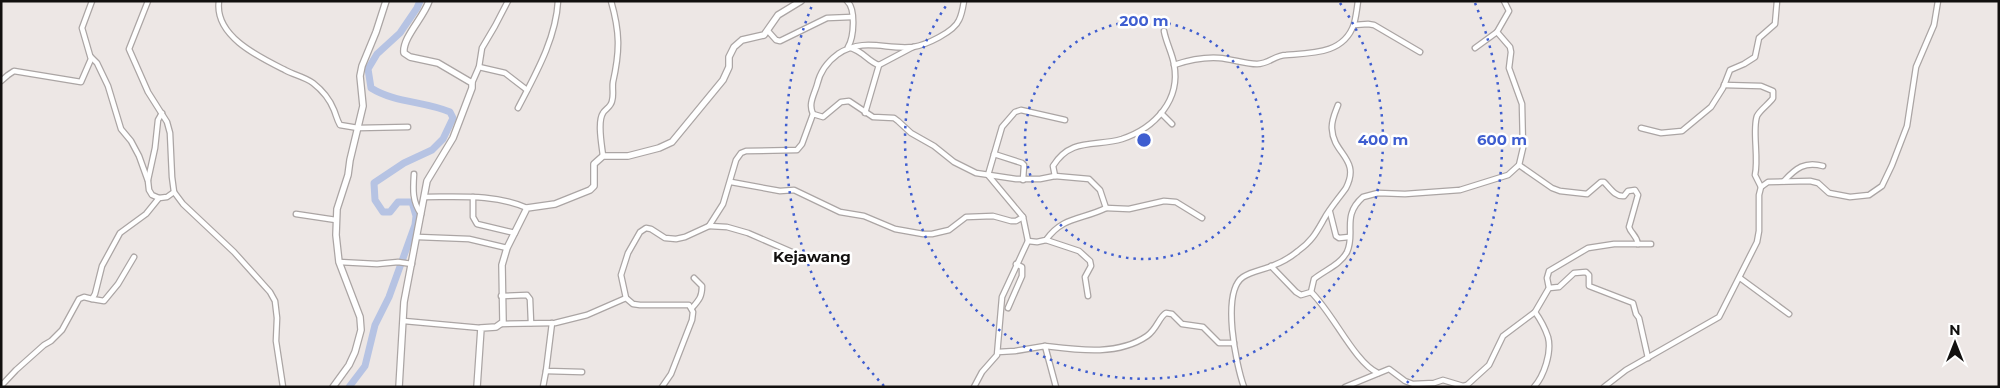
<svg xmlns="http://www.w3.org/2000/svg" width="2000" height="388" font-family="Montserrat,sans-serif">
<rect width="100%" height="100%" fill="#ede7e5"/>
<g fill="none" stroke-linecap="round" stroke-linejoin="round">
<path stroke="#b6c3e3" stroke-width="7" d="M349 387 365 366 375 325 389 297 415 225 416 216 412 202H398L390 212H383L375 200 374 183 404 163 432 150 443 139 453 118 450 112C424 101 395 103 371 88L368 69 377 54 400 33 417 8 420 1"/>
<defs>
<g id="minor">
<path d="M219 1C214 36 259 57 285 70 294 75 305 77 313 83 322 90 330 100 334 110 336 115 337 120 340 125L358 128 408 127"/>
<path d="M847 1C856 9 854 37 848 47 864 51 868 62 879 65L913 47"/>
<path d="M1354 25 1368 24 1374 25 1420 52"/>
<path d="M768 31 776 40 780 41 827 18 852 17"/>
<path d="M1475 48 1497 32"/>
<path d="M91 57 97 63 108 86 121 129 131 141 139 156 148 181 149 190 152 195 159 198"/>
<path d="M1174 65C1189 60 1204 57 1219 58 1232 59 1245 64 1257 64 1269 64 1275 55 1286 55 1312 53 1344 54 1354 24 1356 17 1357 9 1358 1"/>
<path d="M479 67 505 73 527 90"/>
<path d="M1 81 8 75 14 71 81 82 91 59 82 28 92 1"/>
<path d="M472 83 479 67 482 48 495 26 508 1"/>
<path d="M1724 85 1761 86 1773 91V98C1769 104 1760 110 1757 116 1752 130 1759 158 1755 175L1761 187"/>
<path d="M518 108C535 75 556 39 558 1"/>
<path d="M865 113 879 65"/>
<path d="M1161 113 1172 124"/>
<path d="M813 114C808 104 814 95 817 85 820 71 827 62 838 54 864 37 886 50 913 47 926 45 954 32 959 20 962 14 963 7 964 1"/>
<path d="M1641 128 1661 133 1682 131 1711 107 1723 88 1730 70 1744 64 1755 57 1759 38 1775 24 1777 1"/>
<path d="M994 154 1022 163 1024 165 1023 180"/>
<path d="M603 156C602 146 597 122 603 113 605 109 611 107 612 101 614 95 612 88 613 82 620 51 620 32 611 1"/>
<path d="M1519 165 1552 188 1560 191 1587 194 1601 182H1604C1610 188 1615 197 1624 196L1628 191 1635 190 1638 195 1629 227C1631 234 1636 234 1638 244"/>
<path d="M414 174C413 189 412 201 421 214"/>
<path d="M1055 176 1053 166C1071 137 1096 147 1122 139 1155 128 1181 100 1174 64 1172 53 1166 42 1164 31"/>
<path d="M148 180 155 148 158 120 162 113"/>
<path d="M1784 181C1796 168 1805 161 1823 166"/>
<path d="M731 182 780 191 794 190 840 212 864 216 895 229 923 234H932L949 230 966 217 993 216 1011 221H1016L1023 217"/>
<path d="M174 192 183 204 234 252 270 292 275 301 277 318 276 341 283 387"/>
<path d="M425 197C458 197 496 194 527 208"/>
<path d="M473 197V217L477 224 515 233"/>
<path d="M1106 208 1129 209 1164 201 1176 202 1202 218"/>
<path d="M1330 212 1336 236 1339 238 1349 237"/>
<path d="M296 214 336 220"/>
<path d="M709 226 727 227 748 233 808 259H816L829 255"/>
<path d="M418 237 469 239 507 248"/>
<path d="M1046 240 1079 251 1090 261 1091 266 1085 277 1088 296"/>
<path d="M339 262 377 264 398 262 412 264"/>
<path d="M1271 266 1296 292 1301 295 1311 292 1314 279C1325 270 1340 265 1347 252 1356 233 1341 216 1363 197L1378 193 1405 194 1460 190 1508 175 1519 165 1523 148 1522 104 1509 68 1511 52 1510 47 1497 32 1509 11 1504 1"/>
<path d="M1740 278 1789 314"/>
<path d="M1549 288 1559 287 1574 273 1586 272 1589 275V286L1633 303 1636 314 1639 318 1648 358"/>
<path d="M1311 292C1333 313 1355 363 1378 373"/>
<path d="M501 296 527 295 530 299 531 323"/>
<path d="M626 298 621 275 628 253 640 232 646 228 651 229 665 238 676 239 685 237 709 226 723 204 736 160 741 153 746 151 797 150 802 144 813 114 823 117 841 102 849 101 873 117 894 118 898 121 911 133 934 146 954 162 976 173 1016 179H1040L1055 176 1089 179 1100 190 1106 208C1082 220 1063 216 1046 240L1037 242 1028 241"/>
<path d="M92 299 104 301 118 284 134 257"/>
<path d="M692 308C699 300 702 297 702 286L694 278"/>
<path d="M1008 308 1022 276V267L1016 264"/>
<path d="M404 321 481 328"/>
<path d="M552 323 546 371 582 372"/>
<path d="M501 324 555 323 587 315 626 298 633 304 640 305H689L693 312 692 320 671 374 662 387"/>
<path d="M1045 346C1078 350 1118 356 1147 336 1157 329 1159 317 1166 313L1172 314 1182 324 1203 327 1219 343H1234"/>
<path d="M998 352 1015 351 1045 346 1056 387"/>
<path d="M1 386 16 370 44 345 51 341 62 330 79 299 84 297 92 299 95 294 102 266 120 233 146 214 159 198 167 197 174 192 172 177 170 133 167 122 148 92 129 49 148 1"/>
<path d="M543 387 546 371"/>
<path d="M974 387 982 372 997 355 1002 297 1028 241 1023 217 988 175 1002 127 1015 112 1021 110 1065 120"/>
<path d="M1244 387C1236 365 1221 292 1243 277 1252 271 1262 270 1272 266 1280 263 1291 257 1298 251 1312 241 1316 233 1324 219 1330 208 1339 198 1346 188 1361 159 1333 154 1332 129 1331 121 1335 113 1338 105"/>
<path d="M1345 387 1389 369 1405 381 1413 384 1434 383 1443 380 1463 386 1467 385 1489 365 1503 336 1535 312 1549 288 1547 278 1549 271 1588 248 1614 244H1651"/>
<path d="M1534 387C1544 376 1552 352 1548 337 1545 328 1540 319 1535 312"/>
<path d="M1604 387 1626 370 1719 317 1757 242 1759 231V195L1761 187 1768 182 1810 181 1818 183 1829 193 1850 197 1869 195 1882 186 1892 165 1907 126 1916 67 1934 25 1938 1"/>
</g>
<g id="tertiary">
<path d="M333 387 349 365 355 352 361 330 360 317 339 262 336 235 337 209 348 175 350 160 363 106 360 76 362 66 376 32 386 1"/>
<path d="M399 387 404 302 427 181 453 138 472 88V83L438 63 410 57 404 53C402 38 424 17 429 1"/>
<path d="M477 387 481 328 496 327 503 322 502 265 507 248 527 208 555 204 590 190 594 186V164L603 156H628L659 148 672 142 723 80 729 67V57L734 47 742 40 764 35 778 15 801 1"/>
</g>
</defs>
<use href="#minor" stroke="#aba5a4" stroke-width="7"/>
<use href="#tertiary" stroke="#aba5a4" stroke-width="8"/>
<use href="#minor" stroke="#fff" stroke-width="4.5"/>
<use href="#tertiary" stroke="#fff" stroke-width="5.5"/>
</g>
<g fill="none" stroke="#3f5ed0" stroke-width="2.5" stroke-dasharray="2.5 5">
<circle cx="1144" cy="140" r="119"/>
<path d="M1340 3A239 239 0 1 1 948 3"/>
<path d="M884 386A358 358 0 0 1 813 3M1475 3A358 358 0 0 1 1404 386"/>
</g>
<g text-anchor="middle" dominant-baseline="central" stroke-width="5" stroke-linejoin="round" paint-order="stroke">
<g font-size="15" font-weight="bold" fill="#12100f" stroke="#fff">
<text x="812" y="256">Kejawang</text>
</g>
</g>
<circle cx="1144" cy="140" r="8" fill="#3f5ed0" stroke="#fff" stroke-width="2.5"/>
<g font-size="15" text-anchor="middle" font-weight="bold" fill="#3f5ed0" stroke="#fff" stroke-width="5" stroke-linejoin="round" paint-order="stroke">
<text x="1144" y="26">200 m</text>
<text x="1383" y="145">400 m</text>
<text x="1502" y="145">600 m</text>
</g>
<rect width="2000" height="388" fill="none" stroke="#12100f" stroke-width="5"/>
<g transform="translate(1955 343)" stroke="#ffffff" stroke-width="4" paint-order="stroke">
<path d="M0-4L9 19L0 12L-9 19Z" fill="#12100f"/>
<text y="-8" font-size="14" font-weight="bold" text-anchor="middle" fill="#12100f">N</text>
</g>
</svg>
